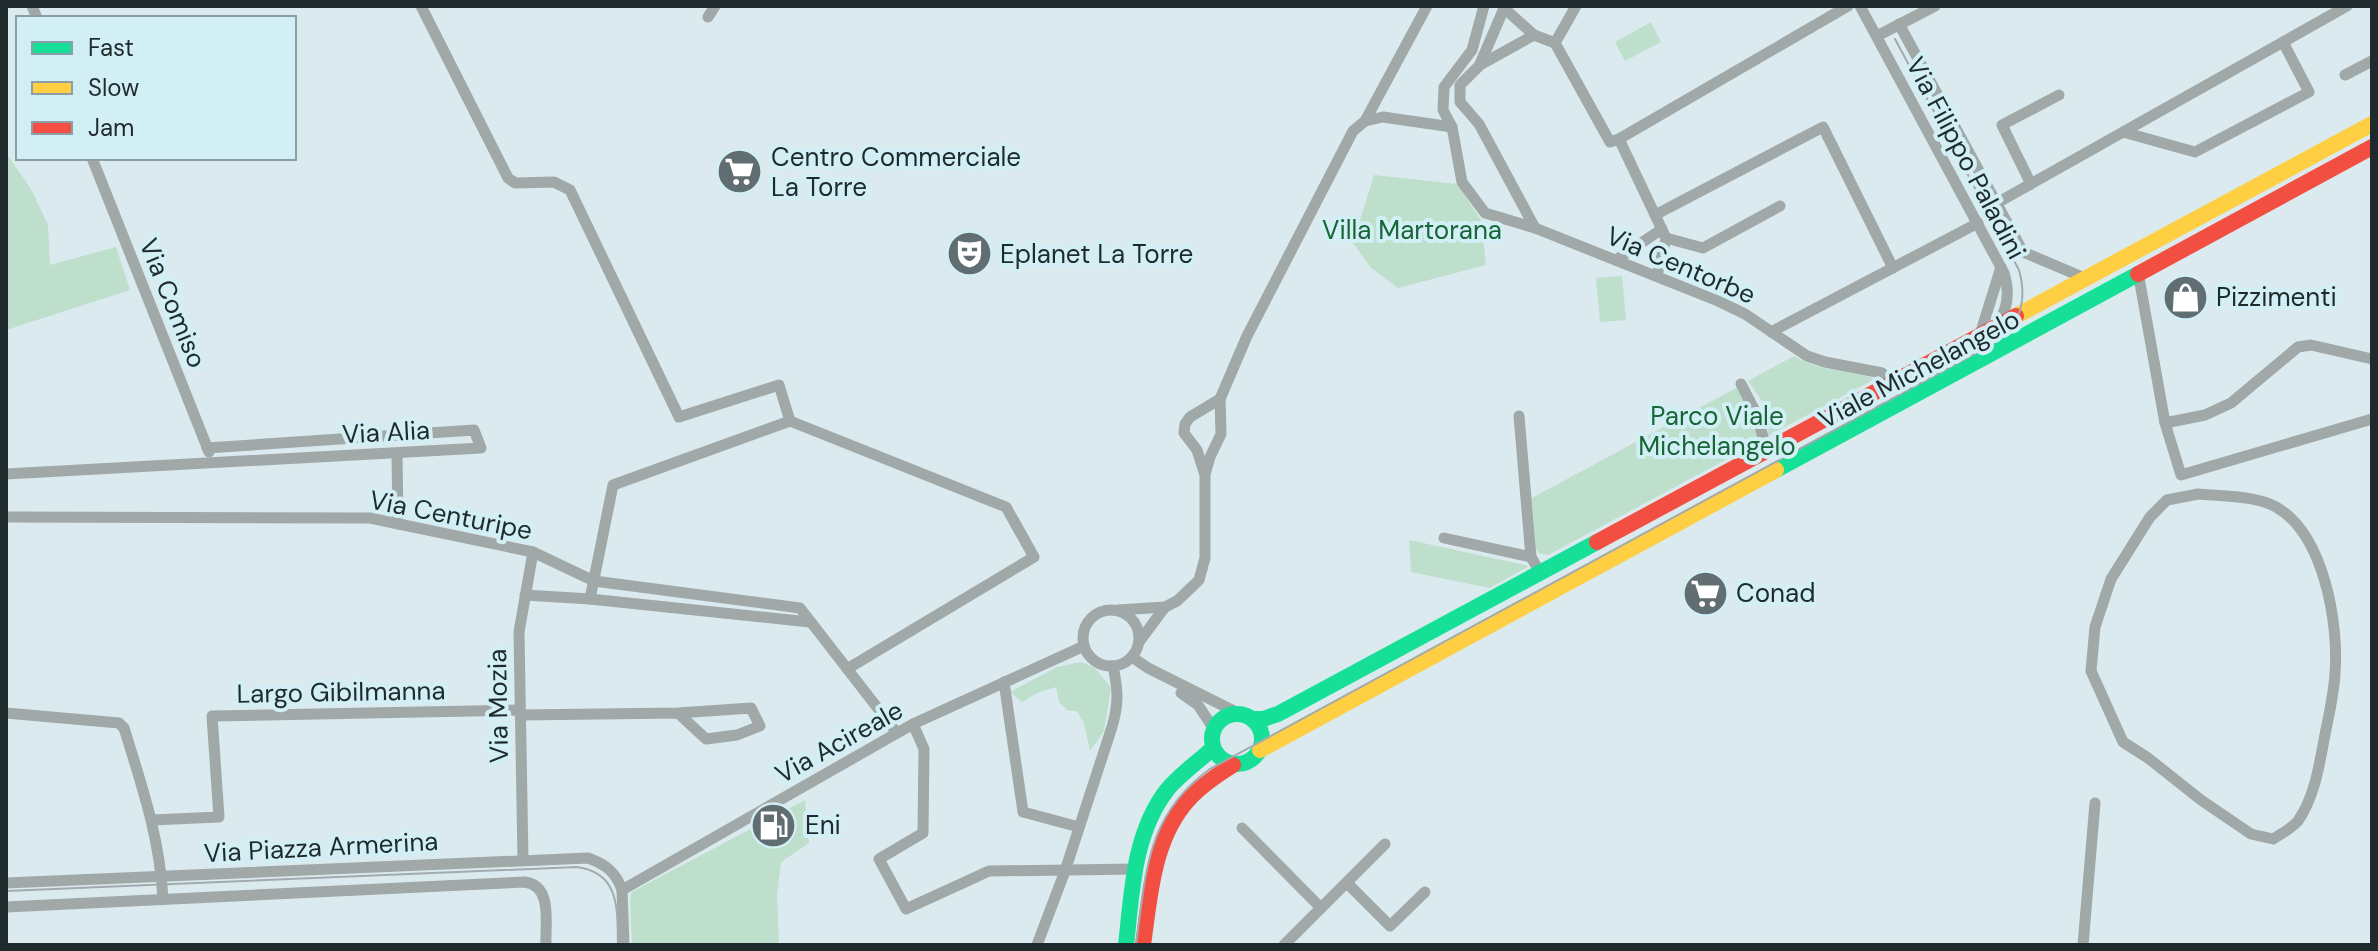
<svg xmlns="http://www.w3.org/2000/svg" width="2378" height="951" font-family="'DM Sans',sans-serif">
<rect width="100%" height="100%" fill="#daeaee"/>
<g fill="#bddfcc">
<path d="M1651 22 1661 42 1625 61 1615 42Z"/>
<path d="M6 153 31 189 48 225 50 265 116 247 130 290 6 330Z"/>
<path d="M1374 175 1457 184 1481 220 1486 265 1398 288 1371 268 1353 243Z"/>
<path d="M1622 276 1626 320 1600 322 1596 278Z"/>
<path d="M1794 356C1819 372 1848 369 1875 379L1768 436 1762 401 1748 381Z"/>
<path d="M1738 387 1750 409 1759 442 1548 555 1539 553 1536 548 1532 498Z"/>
<path d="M1409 540 1529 566 1490 588 1411 572Z"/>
<path d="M1081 662 1095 668 1111 688 1104 731 1090 751 1084 723 1077 711H1068L1059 702 1056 687 1037 693 1022 702 1010 692 1057 667Z"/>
<path d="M805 800 809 843 781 862 777 895 779 945H632L630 899 632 892Z"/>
</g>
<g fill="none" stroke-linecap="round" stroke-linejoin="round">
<g stroke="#a0a8a8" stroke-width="11">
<path d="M32 6 37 18"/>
<path d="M421 6 508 178 515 183 554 182 570 190 679 417 779 385 790 421 613 485 590 599 810 622"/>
<path d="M1484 6 1472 50 1444 87 1443 110 1452 127 1462 182 1485 213 1535 228 1718 301 1745 314 1807 356 1825 362 1882 373 1892 385"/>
<path d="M1576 6 1555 43 1610 142 1619 139 1848 6"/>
<path d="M1860 6 2004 273C2010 292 2008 310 1996 326"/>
<path d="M1504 8 1534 35 1555 43"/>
<path d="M708 17 715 6"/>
<path d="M1899 24 2023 252 2087 279"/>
<path d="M1534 35 1480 65 1460 85V102L1479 124 1535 228"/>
<path d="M1877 36 1935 6"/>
<path d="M1480 64 1505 6"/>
<path d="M2345 75 2372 61"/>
<path d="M1365 121 1383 117 1452 127"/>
<path d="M2123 132 2195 152 2309 92 2283 42"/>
<path d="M1619 139 1666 238 1657 276"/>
<path d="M92 158 209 452"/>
<path d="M2031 184 2002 125 2059 95"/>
<path d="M1997 203 2347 6"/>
<path d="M1655 215 1823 127 1893 268"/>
<path d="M1666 238 1703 248 1780 206"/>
<path d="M1616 260 1662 229"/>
<path d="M2138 272 2165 423 2181 475 2372 419"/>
<path d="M1771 332 1978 223"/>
<path d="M1979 338 2001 267"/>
<path d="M1741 384 1756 413 1767 451"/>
<path d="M1519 416 1531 557 1541 574"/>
<path d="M790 421 1006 507 1034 557 847 669"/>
<path d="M2165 423 2205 415 2231 403 2298 347 2311 345 2372 359"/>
<path d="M397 454 398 524"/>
<path d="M1206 471 1210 457 1221 434 1220 399"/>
<path d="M6 474 481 448 474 430 207 448"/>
<path d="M2198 494C2221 496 2257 496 2276 507 2324 534 2339 624 2335 673 2334 695 2328 718 2324 740 2319 767 2314 798 2298 821 2292 828 2281 834 2273 839L2251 834 2201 800 2148 758 2123 742 2091 671 2095 627 2111 579 2150 517 2167 500Z"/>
<path d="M6 517 370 518 533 552 594 581 800 608 897 733"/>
<path d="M1444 538 1531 557"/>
<path d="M525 595 590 599"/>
<circle cx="1111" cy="638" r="28"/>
<path d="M1118 610 1165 607 1177 601 1199 580 1205 558V475L1197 450 1184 433 1185 424 1190 417 1220 399 1247 336 1353 131 1365 121 1427 6"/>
<path d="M1139 642 1165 607"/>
<path d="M1132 657 1148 668 1240 714"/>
<path d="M1004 682 1023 812 1079 827"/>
<path d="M1181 693 1198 705 1214 729"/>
<path d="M6 713 119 723 124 728C142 786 160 839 163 899"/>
<path d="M520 715 678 713 706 739 737 735 760 726 751 708 678 713"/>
<path d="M913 724 924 749 923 833 879 859 906 909 989 871 1136 869"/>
<path d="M152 820 219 817 212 716 520 710"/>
<path d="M1242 828 1321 908"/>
<path d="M523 860 519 632 533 552"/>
<path d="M6 883 588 858C605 864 616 872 622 890L624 945"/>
<path d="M1347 883 1390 926 1425 892"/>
<path d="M622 890 913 724 1084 646"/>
<path d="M6 907 525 882C553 886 545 923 546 945"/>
<path d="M1037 945 1065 871 1112 727C1119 703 1118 690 1113 666"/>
<path d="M1284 945 1385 844"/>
<path d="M2083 945 2095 803"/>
</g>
<g stroke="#16e098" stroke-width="16">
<path d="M1776 470 2138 274"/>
<circle cx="1237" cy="739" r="25"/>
<path d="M1252 719H1263L1278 714 1597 542"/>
<path d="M1126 945C1132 893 1133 834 1167 790 1180 774 1198 762 1213 748"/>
</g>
<g stroke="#ffcf43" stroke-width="16">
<path d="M2016 316 2372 124"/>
<path d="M1260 750 1776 470"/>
</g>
<g stroke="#f24e42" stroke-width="16">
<path d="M2138 274 2372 147"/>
<path d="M1597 542 2016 316"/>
<path d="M1143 945C1150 896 1153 838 1189 799 1202 785 1217 775 1233 765"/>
</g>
<g stroke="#a2aaad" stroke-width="2">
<path d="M6 891 577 867C621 873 617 911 618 945"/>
<path d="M1136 945C1146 873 1146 815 1210 769L1991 345C2019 328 2028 302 2019 270L1895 39"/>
</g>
</g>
<defs>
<symbol id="supermarket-disc" viewBox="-11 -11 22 22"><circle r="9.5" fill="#606d71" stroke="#d2eff6"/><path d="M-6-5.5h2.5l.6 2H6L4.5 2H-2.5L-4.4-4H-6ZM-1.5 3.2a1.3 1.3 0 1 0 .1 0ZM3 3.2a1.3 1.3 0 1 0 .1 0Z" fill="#fff"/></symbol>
<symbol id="theatre-disc" viewBox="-11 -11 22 22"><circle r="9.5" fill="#606d71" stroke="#d2eff6"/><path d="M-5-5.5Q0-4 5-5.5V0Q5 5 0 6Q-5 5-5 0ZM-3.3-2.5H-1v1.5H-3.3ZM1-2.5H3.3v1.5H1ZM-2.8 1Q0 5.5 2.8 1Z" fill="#fff"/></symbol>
<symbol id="shop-disc" viewBox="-11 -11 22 22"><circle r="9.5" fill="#606d71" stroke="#d2eff6"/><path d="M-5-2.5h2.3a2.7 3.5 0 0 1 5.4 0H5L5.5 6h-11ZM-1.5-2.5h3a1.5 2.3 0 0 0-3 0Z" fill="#fff"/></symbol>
<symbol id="fuel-disc" viewBox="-11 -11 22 22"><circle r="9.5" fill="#606d71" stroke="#d2eff6"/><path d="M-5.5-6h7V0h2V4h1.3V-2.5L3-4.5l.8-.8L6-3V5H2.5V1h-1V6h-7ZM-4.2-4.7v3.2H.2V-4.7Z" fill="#fff"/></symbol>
</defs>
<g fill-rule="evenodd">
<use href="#supermarket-disc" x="714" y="146" width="51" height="51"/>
<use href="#theatre-disc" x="944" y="228" width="51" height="51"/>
<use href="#shop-disc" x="2160" y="272" width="51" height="51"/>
<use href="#supermarket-disc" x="1680" y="568" width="51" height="51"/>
<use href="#fuel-disc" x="748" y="800" width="51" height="51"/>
</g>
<g text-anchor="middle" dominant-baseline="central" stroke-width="8" stroke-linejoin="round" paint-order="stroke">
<g font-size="26" fill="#1f2a2d" stroke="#d2eff6" text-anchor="start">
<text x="771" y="157">Centro Commerciale<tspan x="771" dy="30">La Torre</tspan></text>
<text x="1000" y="254">Eplanet La Torre</text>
<text x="2216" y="297">Pizzimenti</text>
<text x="1736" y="593">Conad</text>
<text x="805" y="825">Eni</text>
</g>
<g font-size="26" fill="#1f2a2d" stroke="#d2eff6">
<text transform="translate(1966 158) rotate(62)">Via Filippo Paladini</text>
<text transform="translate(1681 265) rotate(23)">Via Centorbe</text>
<text transform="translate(173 303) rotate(68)">Via Comiso</text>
<text transform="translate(1919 369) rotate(-28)">Viale Michelangelo</text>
<text transform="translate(386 432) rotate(-3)">Via Alia</text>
<text transform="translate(451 515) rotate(11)">Via Centuripe</text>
<text transform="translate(341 692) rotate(-1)">Largo Gibilmanna</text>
<text transform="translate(498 706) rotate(-91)">Via Mozia</text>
<text transform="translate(839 742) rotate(-29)">Via Acireale</text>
<text transform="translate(321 847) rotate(-3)">Via Piazza Armerina</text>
</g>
<g font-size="26" fill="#186637" stroke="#d2eff6">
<text x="1412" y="230">Villa Martorana</text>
<text x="1717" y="416">Parco Viale<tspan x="1717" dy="30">Michelangelo</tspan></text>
</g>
</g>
<rect width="2378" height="951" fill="none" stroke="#1f2a2d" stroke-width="16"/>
<rect x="16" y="16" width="280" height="144" fill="#d2eff6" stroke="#8aa0a6" stroke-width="2"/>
<rect x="32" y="42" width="40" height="12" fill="#16e098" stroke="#8aa0a6" stroke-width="2"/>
<text x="88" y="56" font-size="24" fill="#1f2a2d">Fast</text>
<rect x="32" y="82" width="40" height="12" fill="#ffcf43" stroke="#8aa0a6" stroke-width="2"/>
<text x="88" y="96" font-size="24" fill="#1f2a2d">Slow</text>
<rect x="32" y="122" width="40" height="12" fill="#f24e42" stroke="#8aa0a6" stroke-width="2"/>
<text x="88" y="136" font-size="24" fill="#1f2a2d">Jam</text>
</svg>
